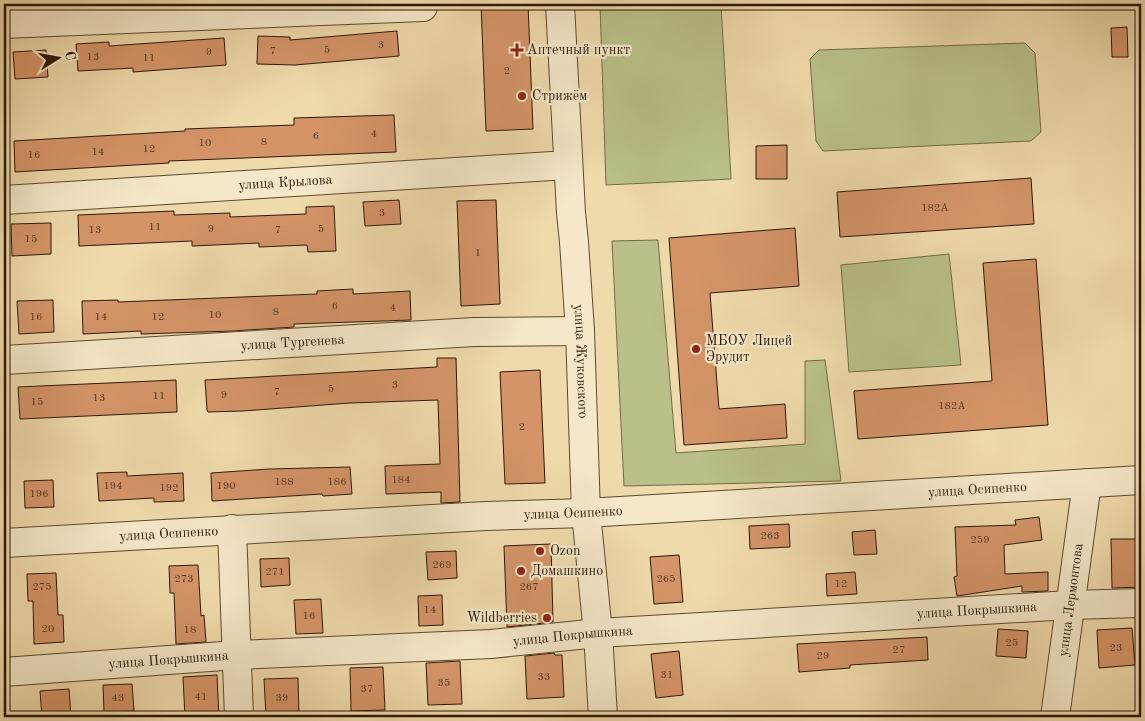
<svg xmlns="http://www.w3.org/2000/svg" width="1145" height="721" font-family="'Old Standard TT',serif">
<rect width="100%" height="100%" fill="#efdaab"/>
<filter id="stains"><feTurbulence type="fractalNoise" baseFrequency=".004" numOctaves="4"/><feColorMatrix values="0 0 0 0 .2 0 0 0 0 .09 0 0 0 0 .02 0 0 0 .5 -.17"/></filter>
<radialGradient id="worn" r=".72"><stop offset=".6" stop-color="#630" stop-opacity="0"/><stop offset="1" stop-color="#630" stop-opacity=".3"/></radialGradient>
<g fill="#b9c089" stroke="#726c48">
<path d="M600 4H721L731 179 606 185Z"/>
<path d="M1025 43 1035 53 1041 132 1031 141 823 151 816 141 810 59 819 50Z"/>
<path d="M658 240 676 453 805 444V361L825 360 841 481 624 486 612 241Z"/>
<path d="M949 254 961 365 849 372 841 265Z"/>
</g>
<g fill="#d49468" stroke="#2c1906">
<path d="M481 4H528L533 129 486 131Z"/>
<path d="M1127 27 1128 57H1112L1111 28Z"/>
<path d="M397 31 399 56 295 65 257 64 258 36 290 37V40Z"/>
<path d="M224 38 226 65 133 72V68L78 71 76 44 109 42V46Z"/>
<path d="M46 50 48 77 15 79 13 52Z"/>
<path d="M394 115 396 152 169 161V163L15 172 14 141 185 131V129L294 125V118Z"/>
<path d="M787 145V179H756V146Z"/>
<path d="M1031 178 1034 224 840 237 837 192Z"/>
<path d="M399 200 401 224 365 226 363 202Z"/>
<path d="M496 200 500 304 461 306 457 201Z"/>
<path d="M334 206 336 251 308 252 307 245 259 247V243L192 246V241L79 246 78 215 174 211V215L230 213V217L306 214V207Z"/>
<path d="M51 223V254L12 256 11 224Z"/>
<path d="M795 228 799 286 710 293 719 409 785 404 787 438 684 445 669 238Z"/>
<path d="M1036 259 1048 425 858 439 854 391 992 381 983 263Z"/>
<path d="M353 289V294L410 291 411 320 294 324V327L233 331 141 334V331L83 334 82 301 118 300V302L317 294V291Z"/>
<path d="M53 300 54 332 19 334 17 301Z"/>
<path d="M437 358H456L460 502 441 503V492L386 494 385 466 440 464 438 400 350 403 243 411 208 412 207 410 205 380 437 367Z"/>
<path d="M540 370 545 483 505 484 500 372Z"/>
<path d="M176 380 177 412 20 419 18 387Z"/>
<path d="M350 467 352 494 323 496 322 494 212 501 211 473 269 469Z"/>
<path d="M127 472V476L183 473 184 501 154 502V498L99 501 97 473Z"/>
<path d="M53 480 54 507 25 508 24 481Z"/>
<path d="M1039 517 1042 540 1004 545 1005 574 1048 572V591L1022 592V586L957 596 954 577 957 576 955 527 1016 525 1015 520Z"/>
<path d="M789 524 790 547 750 549 749 526Z"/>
<path d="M875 530 877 554 854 555 852 532Z"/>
<path d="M1111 539H1141V587L1112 588Z"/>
<path d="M551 544 553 622 507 627 504 546Z"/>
<path d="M456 551 457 578 428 580 426 552Z"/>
<path d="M679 555 683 602 654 604 650 557Z"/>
<path d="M289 558 290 585 261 587 260 559Z"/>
<path d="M198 565 201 616 204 615 206 642 176 644 174 593H170L169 566Z"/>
<path d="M855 572 857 594 827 596 826 574Z"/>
<path d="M56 573 58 615H63L64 642 34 644 33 601H28L27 574Z"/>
<path d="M442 595 443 625 419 626 418 596Z"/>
<path d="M321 599 323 633 296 634 294 600Z"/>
<path d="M1132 628 1135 665 1099 668 1097 630Z"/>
<path d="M998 629 1028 631 1026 658 996 656Z"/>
<path d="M927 637 928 660 850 665V668L799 672 797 644Z"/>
<path d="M679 651 683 695 656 698 651 654Z"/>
<path d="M554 653 555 655H562L564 697 527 699 525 656Z"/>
<path d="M460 661 462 704 428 705 426 663Z"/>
<path d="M383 667 385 710 351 711 350 668Z"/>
<path d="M217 675 219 717H185L183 677Z"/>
<path d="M298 678 299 717H266L264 679Z"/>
<path d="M132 684 134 711 104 712 103 685Z"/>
<path d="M69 689 71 717H42L40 691Z"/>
</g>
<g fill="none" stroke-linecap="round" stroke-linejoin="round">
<defs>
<g id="minor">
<path id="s1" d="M560 4 571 213 574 242 580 331 586 513 598 633 603 717"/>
<path d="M4 24 423 7"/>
<path id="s2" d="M4 200 568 165"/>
<path id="s3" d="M4 360 474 332 580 331"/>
<path d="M232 529 239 717"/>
<path id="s4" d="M4 543 486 516 586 513 1141 480"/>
<path id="s5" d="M4 672 237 655 491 644 598 633 1070 605 1141 603"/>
<path id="s6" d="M1055 717 1087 483"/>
</g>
</defs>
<use href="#minor" stroke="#5d492f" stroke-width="30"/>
<use href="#minor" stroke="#f5e7c8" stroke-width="28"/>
</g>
<g fill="#8f2418" stroke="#f5e7c8" stroke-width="2">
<path d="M514.5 42.5h5v5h5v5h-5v5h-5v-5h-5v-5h5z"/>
<circle cx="522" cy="96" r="5"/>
<circle cx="696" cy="349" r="5"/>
<circle cx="540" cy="551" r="5"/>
<circle cx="521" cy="571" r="5"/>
<circle cx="547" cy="618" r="5"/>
</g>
<g text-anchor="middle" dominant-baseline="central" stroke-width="4.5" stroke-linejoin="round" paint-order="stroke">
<g font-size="11" fill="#56381e">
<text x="381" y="45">3</text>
<text x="327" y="50">5</text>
<text x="273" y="51">7</text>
<text x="209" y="52">9</text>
<text x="93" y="57">13</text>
<text x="149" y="58">11</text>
<text x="507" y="71">2</text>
<text x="374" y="134">4</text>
<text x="316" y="136">6</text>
<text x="264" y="142">8</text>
<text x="205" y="143">10</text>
<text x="149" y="149">12</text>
<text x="98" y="152">14</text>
<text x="34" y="155">16</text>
<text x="935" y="208">182А</text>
<text x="382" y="213">3</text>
<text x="155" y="227">11</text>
<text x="211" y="229">9</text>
<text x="321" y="229">5</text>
<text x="95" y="230">13</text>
<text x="278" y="230">7</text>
<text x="31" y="239">15</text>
<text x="478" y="253">1</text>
<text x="335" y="306">6</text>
<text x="393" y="308">4</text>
<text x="276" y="312">8</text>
<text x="215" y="315">10</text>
<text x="36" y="317">16</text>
<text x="101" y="317">14</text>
<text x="158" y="317">12</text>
<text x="395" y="385">3</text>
<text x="331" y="389">5</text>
<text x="277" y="392">7</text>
<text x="224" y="395">9</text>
<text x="159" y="396">11</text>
<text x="99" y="398">13</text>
<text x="37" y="402">15</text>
<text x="952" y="406">182А</text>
<text x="522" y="427">2</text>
<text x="401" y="480">184</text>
<text x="284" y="482">188</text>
<text x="337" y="482">186</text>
<text x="113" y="486">194</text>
<text x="226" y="486">190</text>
<text x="169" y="488">192</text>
<text x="39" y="494">196</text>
<text x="770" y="536">263</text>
<text x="980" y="540">259</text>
<text x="442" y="565">269</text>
<text x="275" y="572">271</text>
<text x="184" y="579">273</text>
<text x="666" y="579">265</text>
<text x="841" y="584">12</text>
<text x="42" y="587">275</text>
<text x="529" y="587">267</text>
<text x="430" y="610">14</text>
<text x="309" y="616">16</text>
<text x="48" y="629">20</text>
<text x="190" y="630">18</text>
<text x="1012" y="643">25</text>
<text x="1116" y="648">23</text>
<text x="899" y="650">27</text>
<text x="823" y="656">29</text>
<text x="667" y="675">31</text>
<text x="544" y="677">33</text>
<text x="444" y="683">35</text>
<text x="367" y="689">37</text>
<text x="201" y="697">41</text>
<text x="118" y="698">43</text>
<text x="282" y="698">39</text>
</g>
<g font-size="14" fill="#2c1906" stroke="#f5e7c8" text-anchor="start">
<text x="527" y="50">Аптечный пункт</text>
<text x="532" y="96">Стрижём</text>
<text x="706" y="341">МБОУ Лицей<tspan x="706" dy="16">Эрудит</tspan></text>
<text x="550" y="551">Ozon</text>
<text x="531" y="571">Домашкино</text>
<text x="537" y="618" text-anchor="end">Wildberries</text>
</g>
<g font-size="14" fill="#2c1906" stroke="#f5e7c8">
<text stroke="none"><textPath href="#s2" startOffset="282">улица Крылова</textPath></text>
<text stroke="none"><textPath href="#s3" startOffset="289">улица Тургенева</textPath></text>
<text stroke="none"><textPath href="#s1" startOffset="358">улица Жуковского</textPath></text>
<text stroke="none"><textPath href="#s4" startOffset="975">улица Осипенко</textPath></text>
<text stroke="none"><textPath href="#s4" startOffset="570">улица Осипенко</textPath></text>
<text stroke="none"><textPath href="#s4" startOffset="165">улица Осипенко</textPath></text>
<text stroke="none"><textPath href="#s6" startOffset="118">улица Лермонтова</textPath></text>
<text stroke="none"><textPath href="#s5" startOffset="975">улица Покрышкина</textPath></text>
<text stroke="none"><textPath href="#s5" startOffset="570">улица Покрышкина</textPath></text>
<text stroke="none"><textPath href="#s5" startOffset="165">улица Покрышкина</textPath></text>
</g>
</g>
<rect width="1145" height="721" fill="none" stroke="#efdaab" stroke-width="20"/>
<rect x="5" y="5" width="1135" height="711" fill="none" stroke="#2c1906" stroke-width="2.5"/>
<rect x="10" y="10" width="1125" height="701" fill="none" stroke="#2c1906"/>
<g transform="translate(58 58) rotate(79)" stroke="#f5e7c8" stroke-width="4" paint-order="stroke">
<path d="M0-4L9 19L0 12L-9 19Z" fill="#2c1906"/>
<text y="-8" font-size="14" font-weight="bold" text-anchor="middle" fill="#2c1906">С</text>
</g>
<rect width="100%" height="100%" filter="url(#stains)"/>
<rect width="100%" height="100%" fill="url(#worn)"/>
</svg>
